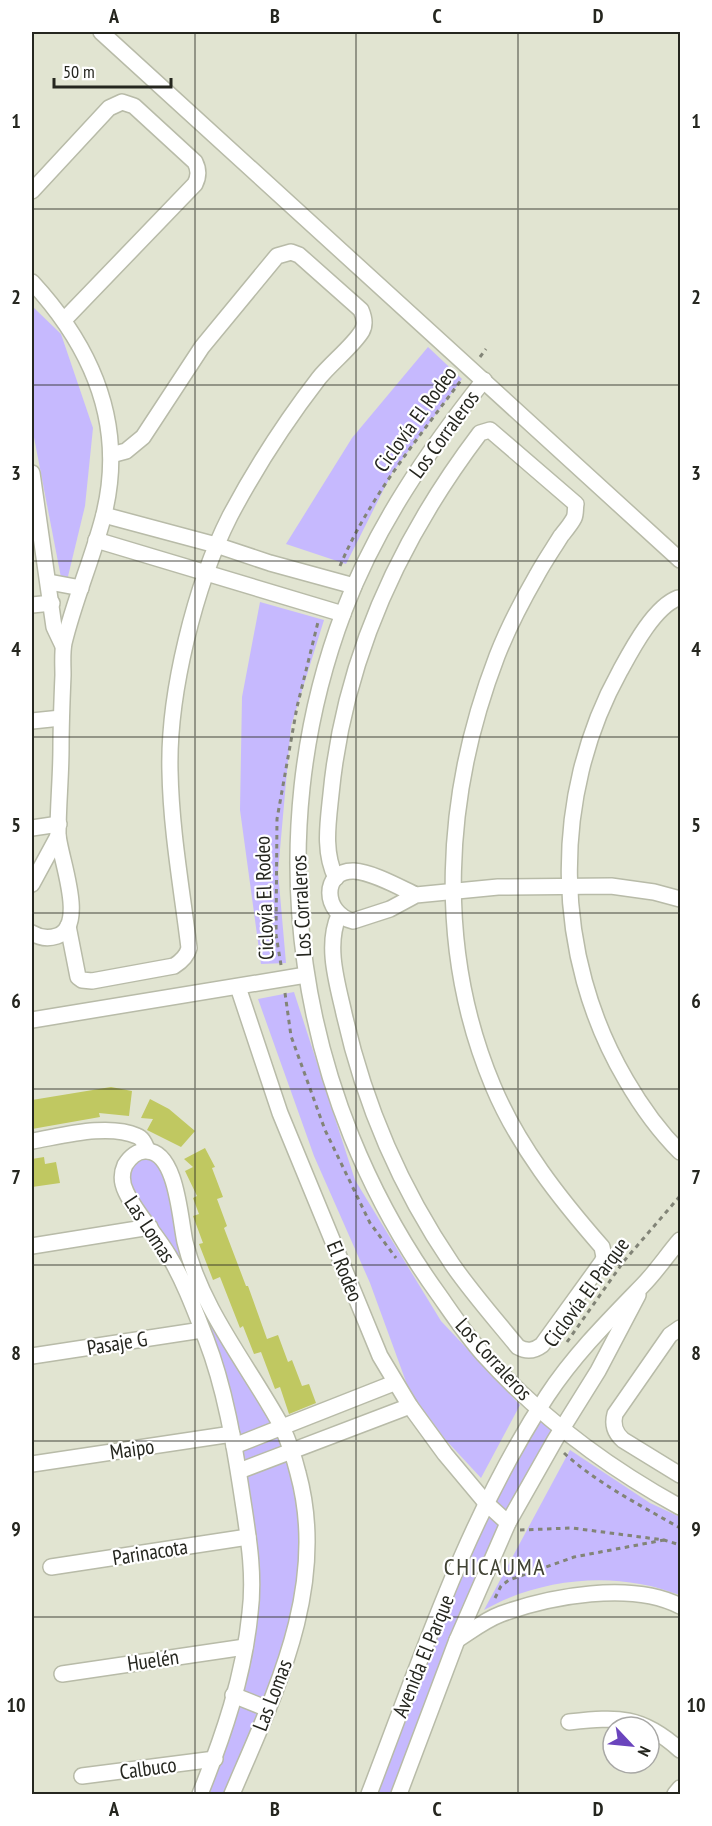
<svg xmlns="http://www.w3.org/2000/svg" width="712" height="1826" font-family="'PT Sans Narrow',sans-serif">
<rect width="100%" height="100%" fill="#e1e4d1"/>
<g fill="#c6b9fe">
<path d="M32 306 61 334 93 428 85 506 64 593 32 427Z"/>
<path d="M428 347 462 379 392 473 346 564 286 544 352 438Z"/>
<path d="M260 602 324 620 291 726 278 872 286 963 261 964 240 810 242 697Z"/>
<path d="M294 992 355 1180 441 1321 520 1405 481 1478 444 1438 409 1390 370 1283 314 1156 258 999Z"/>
<path d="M148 1154 169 1177 183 1245 289 1452 305 1533 290 1641 228 1794H205L255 1612 220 1364 132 1194 127 1178 129 1165Z"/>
<path d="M538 1415 552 1427 554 1432 393 1794H374L439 1628 491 1505Z"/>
<path d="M570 1450 650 1503 680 1517V1595C667 1591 654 1586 640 1584 589 1574 529 1584 484 1610Z"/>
</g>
<g fill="#c0c861">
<path d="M111 1087 132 1091 129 1116 99 1113 100 1117 32 1129V1100Z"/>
<path d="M150 1099 169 1109 195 1131 181 1147 147 1130 153 1119 141 1118Z"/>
<path d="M205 1148 215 1167 212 1168 223 1197 217 1199 227 1226 224 1228 246 1286H248L267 1339 278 1335 288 1362 292 1360 302 1386 309 1384 316 1403 289 1414 280 1387 275 1389 261 1352 254 1354 243 1326 240 1328 220 1277 213 1280 199 1244 203 1243 193 1216 199 1214 193 1198 197 1196 185 1171 193 1167 184 1159Z"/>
<path d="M44 1157 45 1164 56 1162 60 1183 32 1187V1159Z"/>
</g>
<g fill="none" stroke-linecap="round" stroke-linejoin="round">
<defs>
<g id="street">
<path d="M101 32 680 560"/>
<path d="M32 191 109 108 122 102 134 106 195 162C199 170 199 176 195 184L64 320"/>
<path d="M32 282C93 348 127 426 103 518 92 560 74 601 64 643 62 653 63 665 63 675 62 699 61 724 61 748 61 776 58 805 58 834 59 856 88 926 57 936 48 939 40 938 32 933"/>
<path d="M484 380C428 451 376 526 344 611 257 841 296 1097 439 1295 453 1315 467 1336 483 1354 539 1416 607 1467 680 1507"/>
<path d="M32 473 54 627 63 646"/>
<path d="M104 515 216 545 270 563 354 586"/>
<path d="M96 540 343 614"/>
<path d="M49 582 81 588"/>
<path d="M680 599 678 598C654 607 632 649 620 671 550 797 553 956 626 1080 641 1106 659 1131 680 1152"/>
<path d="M32 605 52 603"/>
<path d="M32 721 61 718"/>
<path d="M32 828 59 824"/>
<path d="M336 878C323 852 328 823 331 794 344 659 399 540 480 433L490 430 576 504C575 508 576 514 574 518 571 524 565 531 561 536 553 549 544 562 537 575 522 601 508 628 497 656 444 794 435 948 493 1086 518 1146 560 1199 602 1247L604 1257 602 1262 542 1345C534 1351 527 1352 518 1347 496 1320 472 1293 452 1264 399 1186 363 1101 343 1009 336 979 326 944 339 915"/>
<path d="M32 884 58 836"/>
<path d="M416 895C399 887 372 872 354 871 321 870 323 914 353 921L390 909 416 895 498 887 611 886 654 892 680 899"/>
<path d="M68 926 78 977 82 980 92 981 174 966C182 961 187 956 189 948 182 890 171 830 170 771 168 694 195 585 230 516 256 467 285 422 319 378 331 363 353 346 362 331 366 324 364 317 361 310L299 255 291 252 277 256 202 347 143 437 126 451 111 455"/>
<path d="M238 987 280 1113 380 1356 410 1406 445 1454 486 1503 508 1523"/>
<path d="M32 1020 306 975"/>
<path d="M32 1141C62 1136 108 1123 137 1136 143 1138 145 1145 148 1151"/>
<path d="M32 1246 150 1227"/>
<path d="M680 1328 670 1335 615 1414C612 1425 615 1433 623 1440L680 1475"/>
<path d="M32 1356 202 1330"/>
<path d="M234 1446 394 1383"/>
<path d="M32 1464 232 1434"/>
<path d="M239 1471 410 1406"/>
<path d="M51 1567 248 1537"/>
<path d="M457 1640C471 1631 485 1620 501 1614 551 1596 631 1581 680 1606"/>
<path d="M62 1674 245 1647"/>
<path d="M233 1695 268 1709"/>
<path d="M569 1722C619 1717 641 1715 680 1750"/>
<path d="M82 1776 215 1759"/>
<path d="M200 1794C223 1737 244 1676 250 1613 255 1573 248 1535 242 1495 234 1443 225 1388 206 1339 195 1311 184 1281 169 1256 156 1234 137 1215 126 1192 122 1184 121 1174 125 1165 130 1157 138 1150 147 1151 177 1152 180 1220 185 1242 202 1311 249 1366 282 1427 289 1442 294 1457 298 1473 329 1586 275 1693 232 1794"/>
<path d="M369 1794C421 1659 467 1518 547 1396 574 1355 608 1321 642 1286 656 1272 667 1255 680 1240"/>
<path d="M399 1794 457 1640 508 1523 555 1440 598 1371 638 1295"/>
<path d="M675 1794 680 1788"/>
</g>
</defs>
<use href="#street" stroke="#b8bba8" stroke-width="18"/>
<g stroke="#828477" stroke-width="3" stroke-dasharray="4.5 4.5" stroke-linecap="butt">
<path d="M480 357 486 349"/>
<path d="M340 566C368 499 419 437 462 379"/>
<path d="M281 965 276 935 277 819 297 707 318 622"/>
<path d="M285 993 291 1036 325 1130 370 1223 396 1258"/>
<path d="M567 1342 624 1261 680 1196"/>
<path d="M564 1453C598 1484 640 1505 680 1528"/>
<path d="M520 1530 572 1528 664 1540 680 1545"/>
<path d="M495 1598 501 1586 509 1580 574 1557 664 1540"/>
</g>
<use href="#street" stroke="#fff" stroke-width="15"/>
</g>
<path fill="none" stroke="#25261f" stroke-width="1.5" stroke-opacity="0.55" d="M195 32V1794M356 32V1794M518 32V1794M32 209H680M32 385H680M32 561H680M32 737H680M32 913H680M32 1089H680M32 1265H680M32 1441H680M32 1617H680"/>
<g text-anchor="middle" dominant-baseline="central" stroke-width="4.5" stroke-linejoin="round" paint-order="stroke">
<g font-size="21" fill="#25261f" stroke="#fff">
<text transform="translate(415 419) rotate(-54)">Ciclovía El Rodeo</text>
<text transform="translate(444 434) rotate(-54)">Los Corraleros</text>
<text transform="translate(264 898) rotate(-92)">Ciclovía El Rodeo</text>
<text transform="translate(301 906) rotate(-93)">Los Corraleros</text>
<text transform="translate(150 1229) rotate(57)">Las Lomas</text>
<text transform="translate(345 1271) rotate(68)">El Rodeo</text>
<text transform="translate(586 1292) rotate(-54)">Ciclovía El Parque</text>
<text transform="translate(117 1343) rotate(-9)">Pasaje G</text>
<text transform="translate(494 1359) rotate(48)">Los Corraleros</text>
<text transform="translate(132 1449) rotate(-8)">Maipo</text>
<text transform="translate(150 1552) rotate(-9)">Parinacota</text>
<text transform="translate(423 1656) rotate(-68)">Avenida El Parque</text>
<text transform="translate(153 1660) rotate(-8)">Huelén</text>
<text transform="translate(272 1695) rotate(-69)">Las Lomas</text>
<text transform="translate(148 1768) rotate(-8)">Calbuco</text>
</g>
<g font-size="24" letter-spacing="1.5" fill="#414334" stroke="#fff">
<text x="495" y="1566">CHICAUMA</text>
</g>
</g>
<rect width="712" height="1826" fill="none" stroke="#ffffff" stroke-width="66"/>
<g transform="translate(631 1745) rotate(116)"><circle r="28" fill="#ffffff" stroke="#a8a8a5" stroke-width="1.5"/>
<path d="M0-4.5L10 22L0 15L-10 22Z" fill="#6a44bd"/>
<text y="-9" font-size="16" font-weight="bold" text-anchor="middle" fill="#25261f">N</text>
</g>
<path d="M54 78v9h117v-9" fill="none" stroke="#25261f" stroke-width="3"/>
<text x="63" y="78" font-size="18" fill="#25261f" stroke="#ffffff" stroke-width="4.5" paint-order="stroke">50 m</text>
<rect x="33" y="33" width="646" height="1760" fill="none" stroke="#25261f" stroke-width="2"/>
<g font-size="20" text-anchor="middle" font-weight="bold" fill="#25261f">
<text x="114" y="23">A</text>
<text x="275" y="23">B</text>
<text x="437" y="23">C</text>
<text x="598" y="23">D</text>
<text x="16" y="128">1</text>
<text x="696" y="128">1</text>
<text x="16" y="304">2</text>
<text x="696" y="304">2</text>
<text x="16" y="480">3</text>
<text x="696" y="480">3</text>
<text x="16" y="656">4</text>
<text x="696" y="656">4</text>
<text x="16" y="832">5</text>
<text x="696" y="832">5</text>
<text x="16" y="1008">6</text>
<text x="696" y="1008">6</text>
<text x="16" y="1184">7</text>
<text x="696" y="1184">7</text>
<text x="16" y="1360">8</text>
<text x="696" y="1360">8</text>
<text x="16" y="1536">9</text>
<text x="696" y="1536">9</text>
<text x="16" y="1712">10</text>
<text x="696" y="1712">10</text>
<text x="114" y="1816">A</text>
<text x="275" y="1816">B</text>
<text x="437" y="1816">C</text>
<text x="598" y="1816">D</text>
</g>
</svg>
